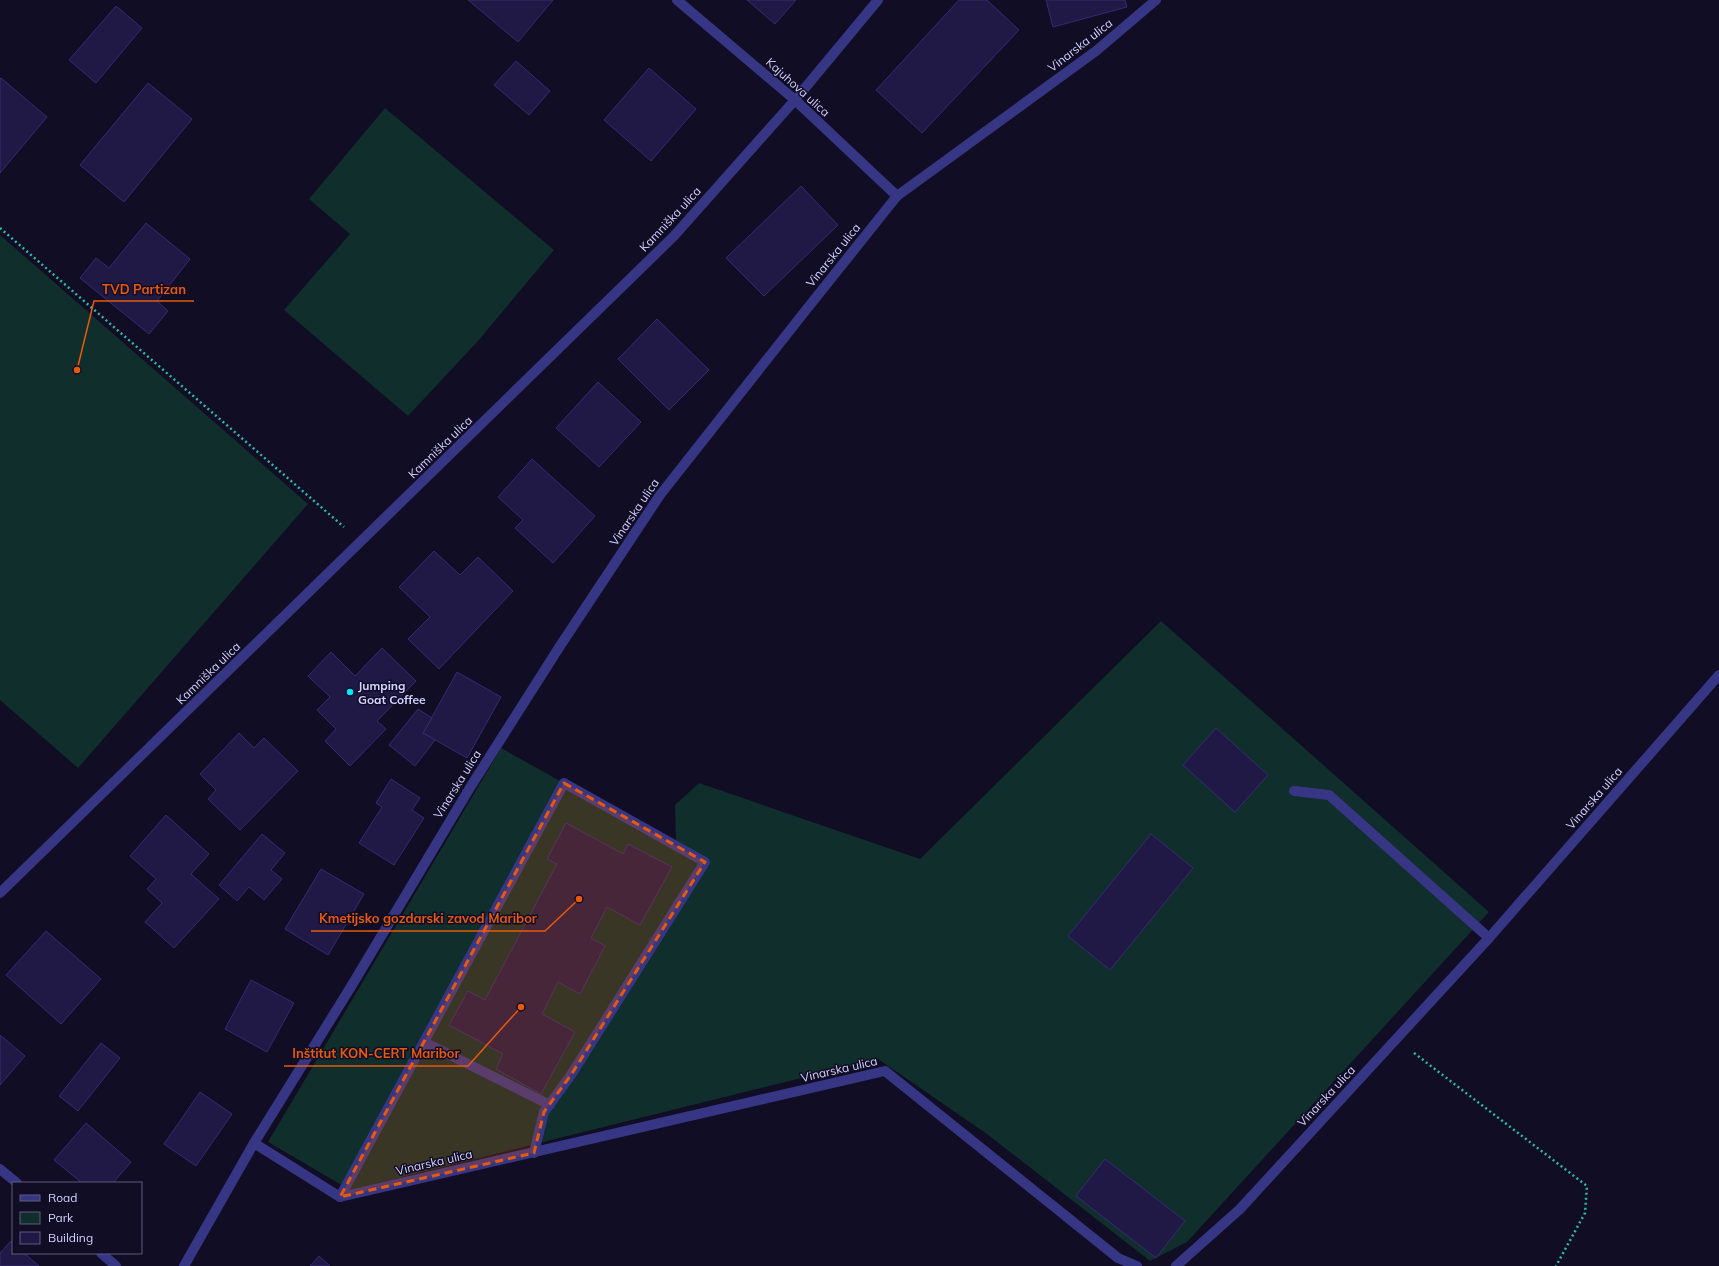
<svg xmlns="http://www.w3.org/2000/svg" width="1719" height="1266" font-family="Mulish,sans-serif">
<rect width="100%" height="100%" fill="#100d24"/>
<g fill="#102e2c">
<path d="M385 108 554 250 478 341 408 416 284 310 350 234 309 199Z"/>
<path d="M0 235 308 504 78 768 0 700Z"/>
<path d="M1161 621 1489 912 1187 1242 1150 1261 987 1134 878 1059 350 1190 268 1142 501 748 676 846 675 805 699 783 920 859Z"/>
</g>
<g fill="#201946" stroke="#362a73">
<path d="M468 0H553L518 42Z"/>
<path d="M747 0H796L775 24Z"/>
<path d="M959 0H987L1019 30 922 133 876 90Z"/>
<path d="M1046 0H1125L1127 7 1053 27Z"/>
<path d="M116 6 142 28 96 83 69 60Z"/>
<path d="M516 61 550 91 529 115 494 85Z"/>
<path d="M649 68 696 109 651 161 604 120Z"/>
<path d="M1 78 47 117 0 173V79Z"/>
<path d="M148 83 192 119 124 202 80 165Z"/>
<path d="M801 186 838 225 764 296 726 258Z"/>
<path d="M146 223 190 259 157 301 168 311 149 334 80 278 96 258 109 268Z"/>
<path d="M657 319 709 370 669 410 618 359Z"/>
<path d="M598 382 641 422 599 467 556 428Z"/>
<path d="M532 459 595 516 553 563 515 528 523 520 498 497Z"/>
<path d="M434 551 460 575 478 557 513 591 439 669 408 639 430 617 399 587Z"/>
<path d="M382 648 416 681 377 721 386 729 350 766 325 741 336 729 317 710 330 697 308 676 331 652 355 676Z"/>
<path d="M457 672 501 697 467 758 423 733Z"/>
<path d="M418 709 432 718 423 733 435 740 415 766 389 745Z"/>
<path d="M1216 728 1268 775 1235 812 1183 765Z"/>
<path d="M239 733 254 748 264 738 298 771 240 830 208 799 216 790 200 774Z"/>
<path d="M391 779 420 798 412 810 424 818 394 865 359 843 382 807 376 803Z"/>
<path d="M166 815 209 854 191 874 219 899 174 948 145 922 162 903 147 889 156 879 130 856Z"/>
<path d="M566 823 623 854 628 844 672 867 640 925 607 907 591 938 605 946 580 994 558 982 542 1014 575 1032 541 1094 496 1069 503 1054 449 1025 468 991 485 1000 557 864 547 859Z"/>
<path d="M262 834 285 853 271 870 282 879 264 900 249 887 237 901 219 885Z"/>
<path d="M1151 834 1193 868 1110 970 1068 936Z"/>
<path d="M321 869 364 894 328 955 285 929Z"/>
<path d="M46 931 101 979 61 1024 6 975Z"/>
<path d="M251 980 294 1003 267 1052 225 1029Z"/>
<path d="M0 1035 25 1056 0 1085Z"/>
<path d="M101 1043 120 1058 78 1111 59 1096Z"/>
<path d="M200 1092 232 1114 196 1166 164 1144Z"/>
<path d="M86 1123 131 1162 113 1183H82L54 1160Z"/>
<path d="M1105 1159 1185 1221 1156 1258 1076 1196Z"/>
<path d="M11 1241 13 1243V1253H24L39 1266H0V1253Z"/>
<path d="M319 1256 330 1266H310Z"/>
</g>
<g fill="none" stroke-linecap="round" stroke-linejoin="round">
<g stroke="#2abaad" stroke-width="2.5" stroke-dasharray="2 3" stroke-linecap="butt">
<path d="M0 228 344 527"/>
<path d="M1414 1053 1587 1186 1585 1213 1556 1266"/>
</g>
<g stroke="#373685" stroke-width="10">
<path d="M677 0 795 100 897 196"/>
<path d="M1294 791 1329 795 1489 938"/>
<path d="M0 893 674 236 795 100 878 0"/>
<path d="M424 1042 550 1105"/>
<path d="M254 1143 340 1197 885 1071 1118 1258 1137 1266"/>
<path d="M0 1169 17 1183"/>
<path d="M340 1197 564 783 705 862 571 1075 544 1112 534 1153"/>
<path d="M101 1253 116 1266"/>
<path d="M184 1266 254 1143 352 985 471 786 560 646 660 495 802 315 897 196 1096 51 1156 0"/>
<path d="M1176 1266 1240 1209 1489 938 1719 675"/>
</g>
</g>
<path fill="#e8590c" fill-opacity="0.2" stroke="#e8590c" stroke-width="3" stroke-dasharray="8 5" stroke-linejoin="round" d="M564 783 705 862 571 1075 544 1112 534 1153 340 1197Z"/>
<circle fill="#00eafb" stroke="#100d24" stroke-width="1.5" cx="350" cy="692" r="4"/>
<g text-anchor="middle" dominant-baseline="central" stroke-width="3" stroke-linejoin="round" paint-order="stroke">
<g font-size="12" fill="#d4d0ff" stroke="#100d24">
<text transform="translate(1080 45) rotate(-38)">Vinarska ulica</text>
<text transform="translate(798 87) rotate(42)">Kajuhova ulica</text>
<text transform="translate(670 219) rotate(-47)">Kamniška ulica</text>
<text transform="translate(833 255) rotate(-51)">Vinarska ulica</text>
<text transform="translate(440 447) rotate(-44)">Kamniška ulica</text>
<text transform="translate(634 512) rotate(-56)">Vinarska ulica</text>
<text transform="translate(208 673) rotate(-44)">Kamniška ulica</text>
<text transform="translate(457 784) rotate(-58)">Vinarska ulica</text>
<text transform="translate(1594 798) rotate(-49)">Vinarska ulica</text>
<text transform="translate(839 1069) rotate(-13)">Vinarska ulica</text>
<text transform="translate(1326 1096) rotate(-47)">Vinarska ulica</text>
<text transform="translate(434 1162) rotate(-13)">Vinarska ulica</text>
</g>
<g font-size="12" font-weight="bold" fill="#d4d0ff" stroke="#100d24" text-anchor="start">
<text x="358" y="685">Jumping<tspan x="358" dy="14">Goat Coffee</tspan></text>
</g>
</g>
<path fill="none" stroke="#e8590c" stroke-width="1.5" d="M77 370L94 301H194M579 899L545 931H311M521 1007L468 1066H284"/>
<g fill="#e8590c" stroke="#100d24" stroke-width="1.5">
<circle cx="77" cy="370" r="4"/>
<circle cx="579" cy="899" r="4"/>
<circle cx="521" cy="1007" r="4"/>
</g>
<g font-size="13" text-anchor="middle" font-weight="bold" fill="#e8590c" stroke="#100d24" stroke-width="3" stroke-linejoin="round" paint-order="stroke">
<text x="144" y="294">TVD Partizan</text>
<text x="428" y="923">Kmetijsko gozdarski zavod Maribor</text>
<text x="376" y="1058">Inštitut KON-CERT Maribor</text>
</g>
<rect x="12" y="1182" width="130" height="72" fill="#100d24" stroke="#5e5b7c"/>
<rect x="20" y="1195" width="20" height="6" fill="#373685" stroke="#5e5b7c"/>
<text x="48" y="1202" font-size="12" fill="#d4d0ff">Road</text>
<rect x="20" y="1212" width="20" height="12" fill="#102e2c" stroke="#5e5b7c"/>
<text x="48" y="1222" font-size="12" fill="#d4d0ff">Park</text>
<rect x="20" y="1232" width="20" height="12" fill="#201946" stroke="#5e5b7c"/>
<text x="48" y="1242" font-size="12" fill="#d4d0ff">Building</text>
</svg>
